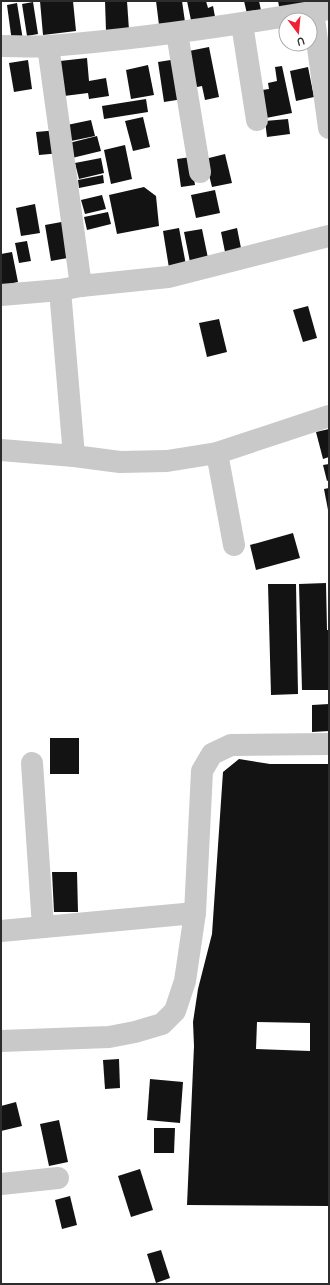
<svg xmlns="http://www.w3.org/2000/svg" width="330" height="1285" font-family="Quicksand,sans-serif">
<rect width="100%" height="100%" fill="#fff"/>
<g fill="#131313" fill-rule="evenodd">
<path d="M40 1H73L76 31 43 35Z"/>
<path d="M105 1H127L129 30 106 31Z"/>
<path d="M156 1H182L186 29 160 33Z"/>
<path d="M187 1H206L208 8 213 6 216 22 193 30Z"/>
<path d="M244 1H259L262 15 248 18Z"/>
<path d="M278 1H307L309 8 281 17Z"/>
<path d="M33 2 38 34 27 36 22 4Z"/>
<path d="M17 3 23 40 12 42 7 5Z"/>
<path d="M209 47 219 97 205 100 202 86 192 88 184 52Z"/>
<path d="M87 58 89 81 106 78 109 96 89 99 88 93 64 96 60 61Z"/>
<path d="M177 59 183 99 164 102 158 62Z"/>
<path d="M28 60 32 89 14 92 9 63Z"/>
<path d="M148 65 154 95 131 99 126 70Z"/>
<path d="M282 66 292 113 266 118 262 90 269 89 268 83 277 81 275 67Z"/>
<path d="M308 67 314 97 296 101 290 71Z"/>
<path d="M146 99 148 112 104 119 102 106Z"/>
<path d="M143 117 150 147 133 151 125 121Z"/>
<path d="M288 119 290 134 267 137 265 121Z"/>
<path d="M91 120 95 136 71 141 67 125Z"/>
<path d="M58 130 61 153 39 155 36 132Z"/>
<path d="M97 136 101 151 72 158 69 143Z"/>
<path d="M125 145 132 179 111 184 104 150Z"/>
<path d="M225 154 232 183 212 187 205 159Z"/>
<path d="M191 157 195 185 181 187 177 159Z"/>
<path d="M101 158 104 173 79 179 75 163Z"/>
<path d="M103 175 104 183 79 188 78 180Z"/>
<path d="M144 187 156 196 159 226 117 234 109 195Z"/>
<path d="M215 190 220 213 196 218 191 195Z"/>
<path d="M102 195 106 209 85 214 81 200Z"/>
<path d="M35 204 40 233 21 236 16 208Z"/>
<path d="M108 212 111 224 87 230 84 217Z"/>
<path d="M67 221 73 257 51 261 45 225Z"/>
<path d="M179 228 186 265 169 268 163 231Z"/>
<path d="M237 228 242 253 226 257 221 232Z"/>
<path d="M202 229 209 263 191 267 184 232Z"/>
<path d="M27 241 31 261 19 263 15 243Z"/>
<path d="M12 252 18 282 1 286V254Z"/>
<path d="M308 306 317 338 303 342 293 310Z"/>
<path d="M219 319 227 352 207 357 199 323Z"/>
<path d="M329 429V457L323 459 316 432Z"/>
<path d="M329 464V480L327 481 323 465Z"/>
<path d="M329 488V510H328L324 489Z"/>
<path d="M293 533 300 558 256 570 250 545Z"/>
<path d="M326 583 327 630H329V690H302L299 584Z"/>
<path d="M268 584H296L298 694 271 695Z"/>
<path d="M329 704V731L312 732V705Z"/>
<rect x="50" y="738" width="29" height="36"/>
<path d="M239 759 270 764H329V1206L187 1205 194 1046 193 1022 198 989 212 934 223 772ZM257 1022 310 1023V1051L256 1049Z"/>
<path d="M52 872H77L78 912H54Z"/>
<path d="M119 1059 120 1088 105 1089 103 1060Z"/>
<path d="M150 1079 183 1082 180 1123 147 1120Z"/>
<path d="M16 1102 22 1126 1 1131V1106Z"/>
<path d="M59 1120 68 1162 49 1166 40 1124Z"/>
<path d="M154 1128H175L174 1153H154Z"/>
<path d="M140 1169 153 1210 131 1217 118 1176Z"/>
<path d="M70 1196 77 1225 62 1229 55 1200Z"/>
<path d="M161 1250 170 1278 156 1283 147 1254Z"/>
</g>
<g fill="none" stroke-linecap="round" stroke-linejoin="round">
<g stroke="#c9c9c9" stroke-width="22">
<path d="M313 11 329 128"/>
<path d="M242 24 257 120"/>
<path d="M177 33 200 172"/>
<path d="M1 46C17 46 34 47 50 46 143 39 236 25 329 9"/>
<path d="M48 46 81 286"/>
<path d="M60 290 74 456"/>
<path d="M1 295 60 290 81 286 168 277 329 236"/>
<path d="M1 450 74 456 120 462 167 461 217 453 329 416"/>
<path d="M217 453 234 545"/>
<path d="M32 763 43 927"/>
<path d="M1 931 195 913"/>
<path d="M1 1041 109 1037 135 1032 162 1024 175 1011 185 981 195 913 202 771 212 754 231 745 329 744"/>
<path d="M1 1184 58 1178"/>
</g>
</g>
<rect width="330" height="1285" fill="none" stroke="#2c2c2c" stroke-width="4"/>
<g transform="translate(298 32) rotate(164)"><circle r="19" fill="#ffffff" stroke="#ababab"/>
<path d="M0-3L7 15L0 10L-7 15Z" fill="#f12032"/>
<text y="-6" font-size="11" font-weight="bold" text-anchor="middle" fill="#2c2c2c">U</text>
</g>
</svg>
